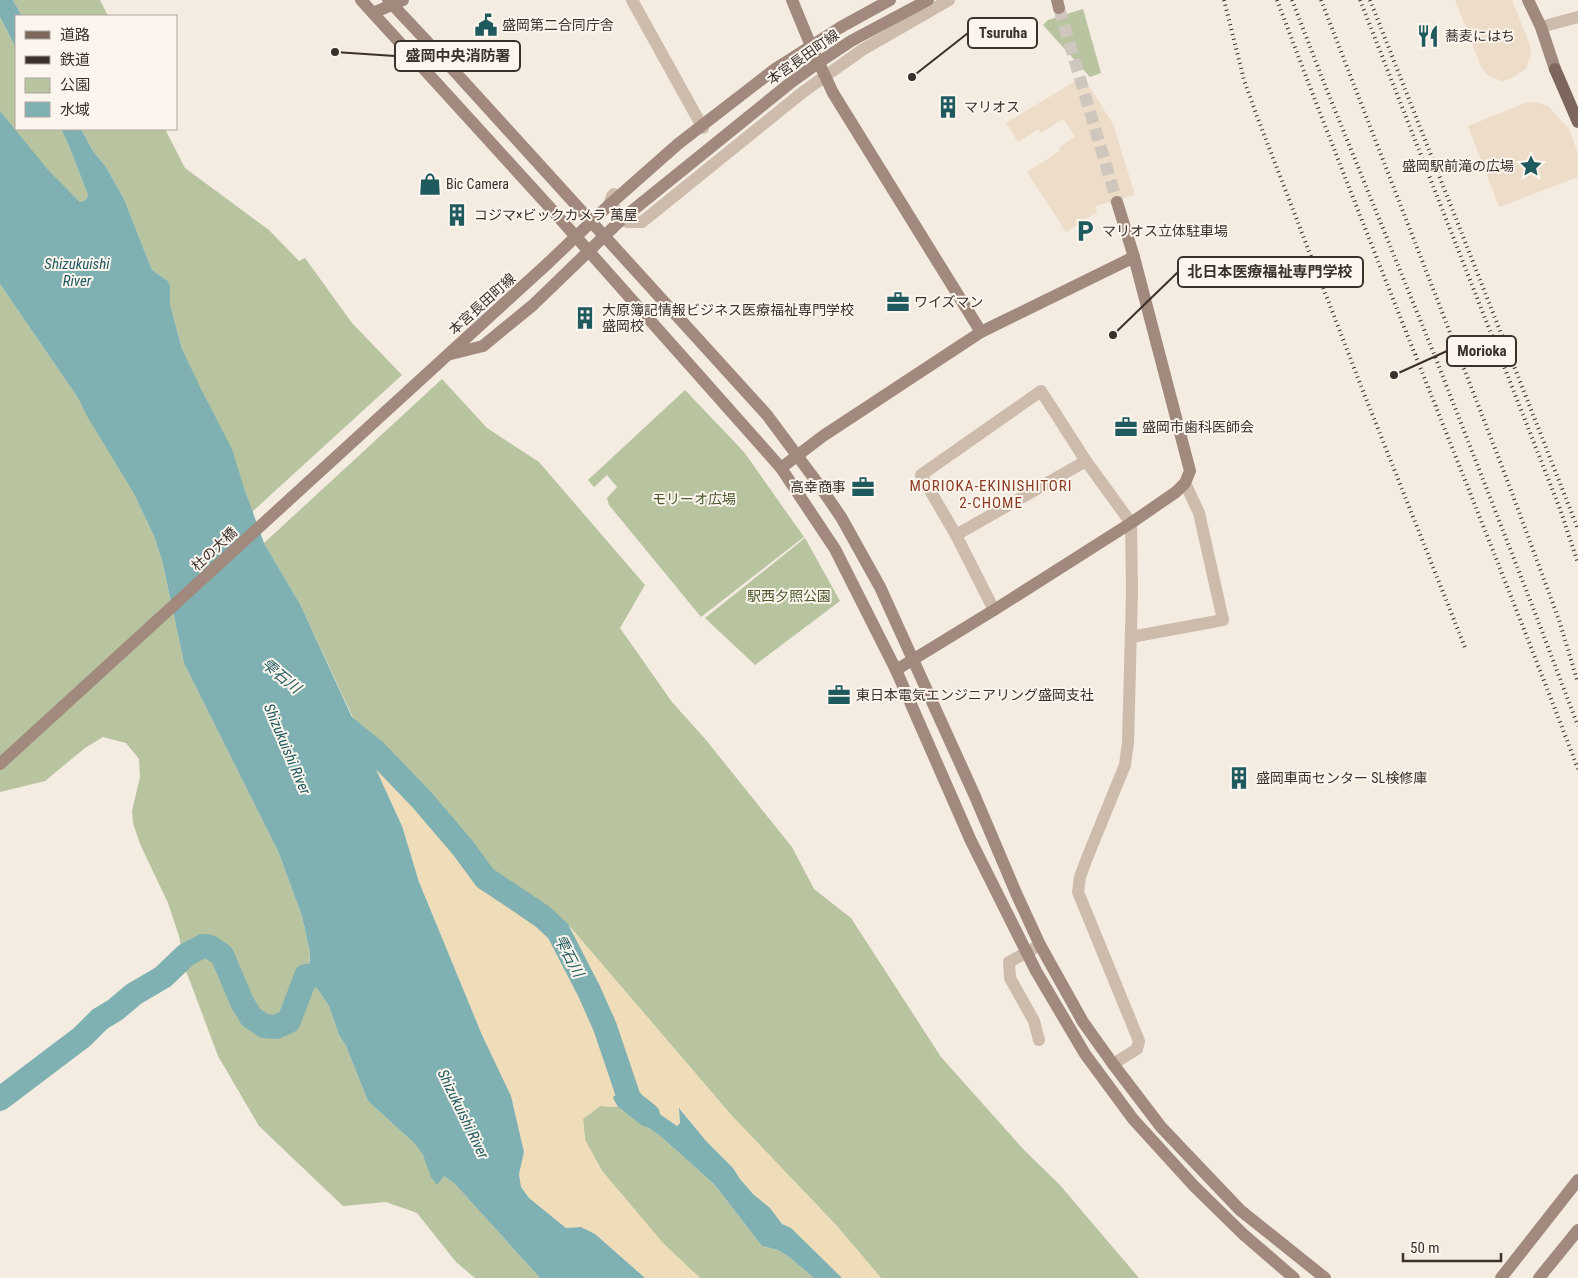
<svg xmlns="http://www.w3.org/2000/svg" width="1578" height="1278" font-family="'Roboto Condensed','Noto Sans JP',sans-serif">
<rect width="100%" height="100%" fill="#f4ebe1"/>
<g fill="#b8c4a0">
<path d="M13 0H100L108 16H22Z"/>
<path d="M1083 9 1101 73 1090 77 1043 25 1048 20Z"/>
<path d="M0 17 16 48V129H61L67 141 88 195 86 200 80 202 49 172 0 111Z"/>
<path d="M81 129H165L185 168 269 230 299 261 305 258 352 323 402 375 252 512 244 488 182 349 170 304V286L168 281 152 270 124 199 106 167 93 151Z"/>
<path d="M0 284 78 398 133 492 154 536 162 560 184 663 278 851 302 916 310 953 309 961 314 984 329 1006 339 1035 346 1046 368 1101 414 1143 423 1155 437 1184 444 1176 454 1183 540 1278H475L456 1262 417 1213 386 1202 343 1206 259 1126 218 1056 185 968 179 936 168 903 140 844 133 823 132 811 140 777 139 759 126 743 103 737 85 748 45 781 0 792Z"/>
<path d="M442 379 487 428 539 462 645 585 620 628 672 702 706 740 792 847 814 889 851 918 941 1057 1024 1150 1059 1184 1139 1278H881L836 1225 732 1116 571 928 552 912 498 876 484 865 451 824 361 735 300 604 264 543Z"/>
<path d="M685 390 744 452 804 537 701 617 609 505 607 498 617 487 607 475 594 487 588 480Z"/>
<path d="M805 538 840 601 755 665 705 618Z"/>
<path d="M600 1106 618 1107 659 1135 714 1184 762 1246 778 1250 789 1257 814 1278H700L664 1245 602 1171 585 1140 583 1119Z"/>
</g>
<path fill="#efdcb8" d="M368 752 380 762 419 804 432 823 448 839 485 886 510 901 545 928 560 946 567 947 573 939 571 928 732 1116 836 1225 881 1278H842L839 1277 791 1228 782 1224 770 1208 753 1194 740 1179 733 1168 706 1141 680 1108 679 1116 680 1123 677 1126 648 1106 637 1093 630 1090 617 1094 615 1102 618 1107 600 1106 583 1119 585 1140 602 1171 664 1244 700 1278H645L595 1234 581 1227 566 1228 529 1198 521 1187 519 1174 524 1152 511 1096 482 1035 419 882 402 826Z"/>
<g fill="#ecdcc8">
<path d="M1455 0H1512L1530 45 1531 55 1526 69 1512 78 1502 81 1489 76 1482 69Z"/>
<path d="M1077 80 1091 89 1113 124 1135 195 1096 206 1097 212 1066 232 1027 172 1060 151 1059 148 1075 136 1063 119 1041 133 1038 129 1018 142 1006 123Z"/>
<path d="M1535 102 1548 106 1569 129 1578 154V177L1499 207 1468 126 1525 103Z"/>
</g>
<g fill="#7fb0b2">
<path d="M0 0H13L22 16H16V48L0 17Z"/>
<path d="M0 111 49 171 80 202 86 200 88 195 67 141 61 129H81L93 151 106 167 124 199 152 270 168 281 170 286V304L182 349 201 389 232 449 244 488 264 543 300 604 402 826 419 882 482 1035 511 1096 524 1152 519 1174 521 1187 529 1198 566 1228 581 1227 595 1234 645 1278H540L454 1183 444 1176 437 1185 431 1177 423 1155 414 1143 368 1101 346 1046 339 1035 329 1006 314 984 309 970 310 953 302 916 278 851 184 663 162 560 154 536 133 492 87 416 78 398 0 284Z"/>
<path d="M630 1090H634L648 1106 677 1126 680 1123 679 1108 706 1141 733 1168 740 1179 753 1194 770 1208 782 1224 791 1228 842 1278H814L789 1257 778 1250 762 1246 714 1184 659 1135 618 1107 613 1098 614 1096Z"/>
</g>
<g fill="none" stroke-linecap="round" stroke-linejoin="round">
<g stroke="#7fb0b2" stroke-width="24">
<path d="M339 722 375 751 422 800 463 848 485 878 524 904 543 917 558 931 589 991 605 1027 629 1098 634 1104 648 1115"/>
<path d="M0 1099 82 1037 100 1019 115 1010 134 994 163 977 186 955 203 946 210 947 222 955 242 1002 251 1017 264 1026 276 1027 289 1021 306 976 342 973"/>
</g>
<path stroke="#cfc6bd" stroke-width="12" stroke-dasharray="12 6" stroke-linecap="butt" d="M1059 8 1117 202"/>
<g stroke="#cdbbac" stroke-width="12">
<path d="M632 0 703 128"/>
<path d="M1541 27 1578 17"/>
<path d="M614 194 612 196 610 203 627 222H642L803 92 862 50 949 0"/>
<path d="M956 535 1086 461"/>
<path d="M994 610 956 535 921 475 1041 391 1086 461 1131 523 1132 592 1128 742 1125 765 1087 858 1080 877 1078 892 1139 1041 1137 1049 1113 1064"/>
<path d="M1131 637 1223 620 1199 513 1185 483"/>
<path d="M1039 1040 1034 1021 1010 978 1009 962 1040 945"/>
</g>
<g stroke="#a18a7d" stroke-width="12">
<path d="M361 0 554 212 781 468 835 549 896 670 971 841 1036 971 1085 1054 1133 1119 1194 1186 1243 1234 1294 1278"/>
<path d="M388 0 436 51 767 415 819 485 841 517 880 587 974 794 1016 893 1040 945 1083 1022 1113 1064 1161 1127 1240 1210 1325 1278"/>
<path d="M1057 0 1059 8"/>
<path d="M1528 0 1541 27 1555 69"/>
<path d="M373 13 403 0"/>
<path d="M841 27 890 0"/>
<path d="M818 63 851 41 928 0"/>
<path d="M451 354 483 346 533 305 622 219"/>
<path d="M781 468 823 436 981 332 1134 257"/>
<path d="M896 670 994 610 1131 523 1176 492 1185 483 1190 471 1134 257 1117 202"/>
<path d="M0 764 546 265 609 205"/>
<path d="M1501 1278 1578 1180"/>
<path d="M1539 1278 1578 1230"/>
</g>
<path stroke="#7d675c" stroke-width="12" d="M1555 69 1578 122"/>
<g stroke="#3b302b" stroke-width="4" stroke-dasharray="1 4" stroke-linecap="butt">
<path d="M1224 0 1244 80 1258 119 1361 386 1466 650"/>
<path d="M1277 0C1374 258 1480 512 1578 769"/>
<path d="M1292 0 1326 88 1436 359 1532 605 1578 726"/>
<path d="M1321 0 1506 477 1559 620 1578 683"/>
<path d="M1360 0 1560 509 1578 563"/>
<path d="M1370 0 1578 529"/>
</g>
<g stroke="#a18a7d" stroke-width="12">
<path d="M792 0 811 46 833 93 981 332"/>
<path d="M609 205 678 144 775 69 841 27"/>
<path d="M622 219 789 84 818 63"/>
</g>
</g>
<defs>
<symbol id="civic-bare" viewBox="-9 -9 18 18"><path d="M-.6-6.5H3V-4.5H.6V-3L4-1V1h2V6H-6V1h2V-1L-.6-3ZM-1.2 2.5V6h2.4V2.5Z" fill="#1f5a5e" stroke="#fbf5ee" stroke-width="2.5" paint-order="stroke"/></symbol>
<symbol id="restaurant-bare" viewBox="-9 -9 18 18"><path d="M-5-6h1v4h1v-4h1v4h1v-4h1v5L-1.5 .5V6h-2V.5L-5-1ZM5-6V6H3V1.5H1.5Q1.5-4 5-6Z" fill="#1f5a5e" stroke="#fbf5ee" stroke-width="2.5" paint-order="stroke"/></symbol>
<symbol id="building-bare" viewBox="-9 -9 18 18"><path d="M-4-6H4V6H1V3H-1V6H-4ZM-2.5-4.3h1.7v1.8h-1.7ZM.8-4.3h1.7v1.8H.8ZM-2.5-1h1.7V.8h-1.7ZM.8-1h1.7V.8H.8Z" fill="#1f5a5e" stroke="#fbf5ee" stroke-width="2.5" paint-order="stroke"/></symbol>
<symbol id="sight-bare" viewBox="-9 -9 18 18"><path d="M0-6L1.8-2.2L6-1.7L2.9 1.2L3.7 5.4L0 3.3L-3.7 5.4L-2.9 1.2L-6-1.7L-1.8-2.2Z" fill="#1f5a5e" stroke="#fbf5ee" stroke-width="2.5" paint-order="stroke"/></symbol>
<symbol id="shop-bare" viewBox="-9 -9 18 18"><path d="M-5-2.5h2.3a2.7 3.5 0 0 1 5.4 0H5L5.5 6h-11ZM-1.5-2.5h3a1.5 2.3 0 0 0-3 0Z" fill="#1f5a5e" stroke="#fbf5ee" stroke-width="2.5" paint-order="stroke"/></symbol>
<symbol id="parking-bare" viewBox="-9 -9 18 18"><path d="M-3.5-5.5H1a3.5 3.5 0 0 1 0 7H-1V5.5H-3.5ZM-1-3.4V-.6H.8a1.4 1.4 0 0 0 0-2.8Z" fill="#1f5a5e" stroke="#fbf5ee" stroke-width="2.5" paint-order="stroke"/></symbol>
<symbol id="office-bare" viewBox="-9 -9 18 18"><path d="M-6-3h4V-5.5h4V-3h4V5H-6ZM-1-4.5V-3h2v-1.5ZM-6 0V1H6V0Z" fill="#1f5a5e" stroke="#fbf5ee" stroke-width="2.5" paint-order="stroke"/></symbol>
</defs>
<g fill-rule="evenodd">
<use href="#civic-bare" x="470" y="9" width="32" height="32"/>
<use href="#restaurant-bare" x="1412" y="20" width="32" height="32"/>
<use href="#building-bare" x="932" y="91" width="32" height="32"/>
<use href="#sight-bare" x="1515" y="150" width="32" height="32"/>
<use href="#shop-bare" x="414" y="168" width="32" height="32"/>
<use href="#building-bare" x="441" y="199" width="32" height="32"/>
<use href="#parking-bare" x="1069" y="215" width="32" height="32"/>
<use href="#office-bare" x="882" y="286" width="32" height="32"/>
<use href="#building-bare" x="569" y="302" width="32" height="32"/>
<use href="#office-bare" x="1110" y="411" width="32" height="32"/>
<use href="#office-bare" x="847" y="471" width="32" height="32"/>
<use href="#office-bare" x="823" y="679" width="32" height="32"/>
<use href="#building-bare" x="1223" y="762" width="32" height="32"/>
</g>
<g text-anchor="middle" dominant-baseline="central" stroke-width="4" stroke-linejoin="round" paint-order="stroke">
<g font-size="14" fill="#3b302b" stroke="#fbf5ee" text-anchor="start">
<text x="502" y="25">盛岡第二合同庁舎</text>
<text x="1445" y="36">蕎麦にはち</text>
<text x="964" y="107">マリオス</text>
<text x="1514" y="166" text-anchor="end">盛岡駅前滝の広場</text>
<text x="446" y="184">Bic Camera</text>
<text x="474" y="215">コジマ×ビックカメラ 萬屋</text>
<text x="1102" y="231">マリオス立体駐車場</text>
<text x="914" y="302">ワイズマン</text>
<text x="602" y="310">大原簿記情報ビジネス医療福祉専門学校<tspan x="602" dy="16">盛岡校</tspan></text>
<text x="1142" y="427">盛岡市歯科医師会</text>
<text x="846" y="487" text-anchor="end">高幸商事</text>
<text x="856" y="695">東日本電気エンジニアリング盛岡支社</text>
<text x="1256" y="778">盛岡車両センター SL検修庫</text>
</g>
<g font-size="14" fill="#3b302b" stroke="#fbf5ee">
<text transform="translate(803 57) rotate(-35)">本宮長田町線</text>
<text transform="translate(482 304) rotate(-42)">本宮長田町線</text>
<text transform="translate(214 549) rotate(-43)">杜の大橋</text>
</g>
<g font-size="14" fill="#4a5a2e" stroke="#fbf5ee">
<text x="694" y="499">モリーオ広場</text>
<text x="789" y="596">駅西夕照公園</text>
</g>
<g font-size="15" font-style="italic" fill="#1f5a5e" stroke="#fbf5ee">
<text x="77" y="264">Shizukuishi<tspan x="77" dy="17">River</tspan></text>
<text transform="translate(281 676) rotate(39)">雫石川</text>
<text transform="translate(287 749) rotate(67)">Shizukuishi River</text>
<text transform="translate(569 956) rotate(62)">雫石川</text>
<text transform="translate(463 1114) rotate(64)">Shizukuishi River</text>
</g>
<g font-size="15" letter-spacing="1" fill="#8c3b22" stroke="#fbf5ee">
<text x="991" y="486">MORIOKA-EKINISHITORI<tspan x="991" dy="17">2-CHOME</tspan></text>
</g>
</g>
<path fill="none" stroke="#3b302b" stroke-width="2" d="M912 77L968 33M335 52L395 56M1113 335L1178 272M1394 375L1447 351"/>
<g fill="#3b302b" stroke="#fbf5ee" stroke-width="2">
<circle cx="912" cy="77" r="5"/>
<circle cx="335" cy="52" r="5"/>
<circle cx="1113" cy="335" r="5"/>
<circle cx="1394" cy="375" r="5"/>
</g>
<g fill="#fbf5ee" stroke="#3b302b" stroke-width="2">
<rect x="968" y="18" width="69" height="30" rx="5"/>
<rect x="395" y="41" width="125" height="30" rx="5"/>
<rect x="1178" y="257" width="185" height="30" rx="5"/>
<rect x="1447" y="336" width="69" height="30" rx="5"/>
</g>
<g font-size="15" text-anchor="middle" font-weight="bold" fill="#3b302b">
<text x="1003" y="38">Tsuruha</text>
<text x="458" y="61">盛岡中央消防署</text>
<text x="1270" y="277">北日本医療福祉専門学校</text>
<text x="1482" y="356">Morioka</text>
</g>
<rect x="15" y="15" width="162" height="115" fill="#fbf5ee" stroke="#aea6a0"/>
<rect x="25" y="31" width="25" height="8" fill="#7d675c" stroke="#aea6a0"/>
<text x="60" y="40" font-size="15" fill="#3b302b">道路</text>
<rect x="25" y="56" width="25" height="8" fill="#3b302b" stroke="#aea6a0"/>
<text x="60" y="65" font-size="15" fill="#3b302b">鉄道</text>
<rect x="25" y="78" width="25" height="15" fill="#b8c4a0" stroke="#aea6a0"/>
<text x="60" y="90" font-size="15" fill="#3b302b">公園</text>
<rect x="25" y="102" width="25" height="15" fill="#7fb0b2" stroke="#aea6a0"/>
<text x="60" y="115" font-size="15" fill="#3b302b">水域</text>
<path d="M1403 1253v8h98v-8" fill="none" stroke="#3b302b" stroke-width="2.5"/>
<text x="1410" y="1253" font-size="15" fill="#3b302b" stroke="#fbf5ee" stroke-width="4" paint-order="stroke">50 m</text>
</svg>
